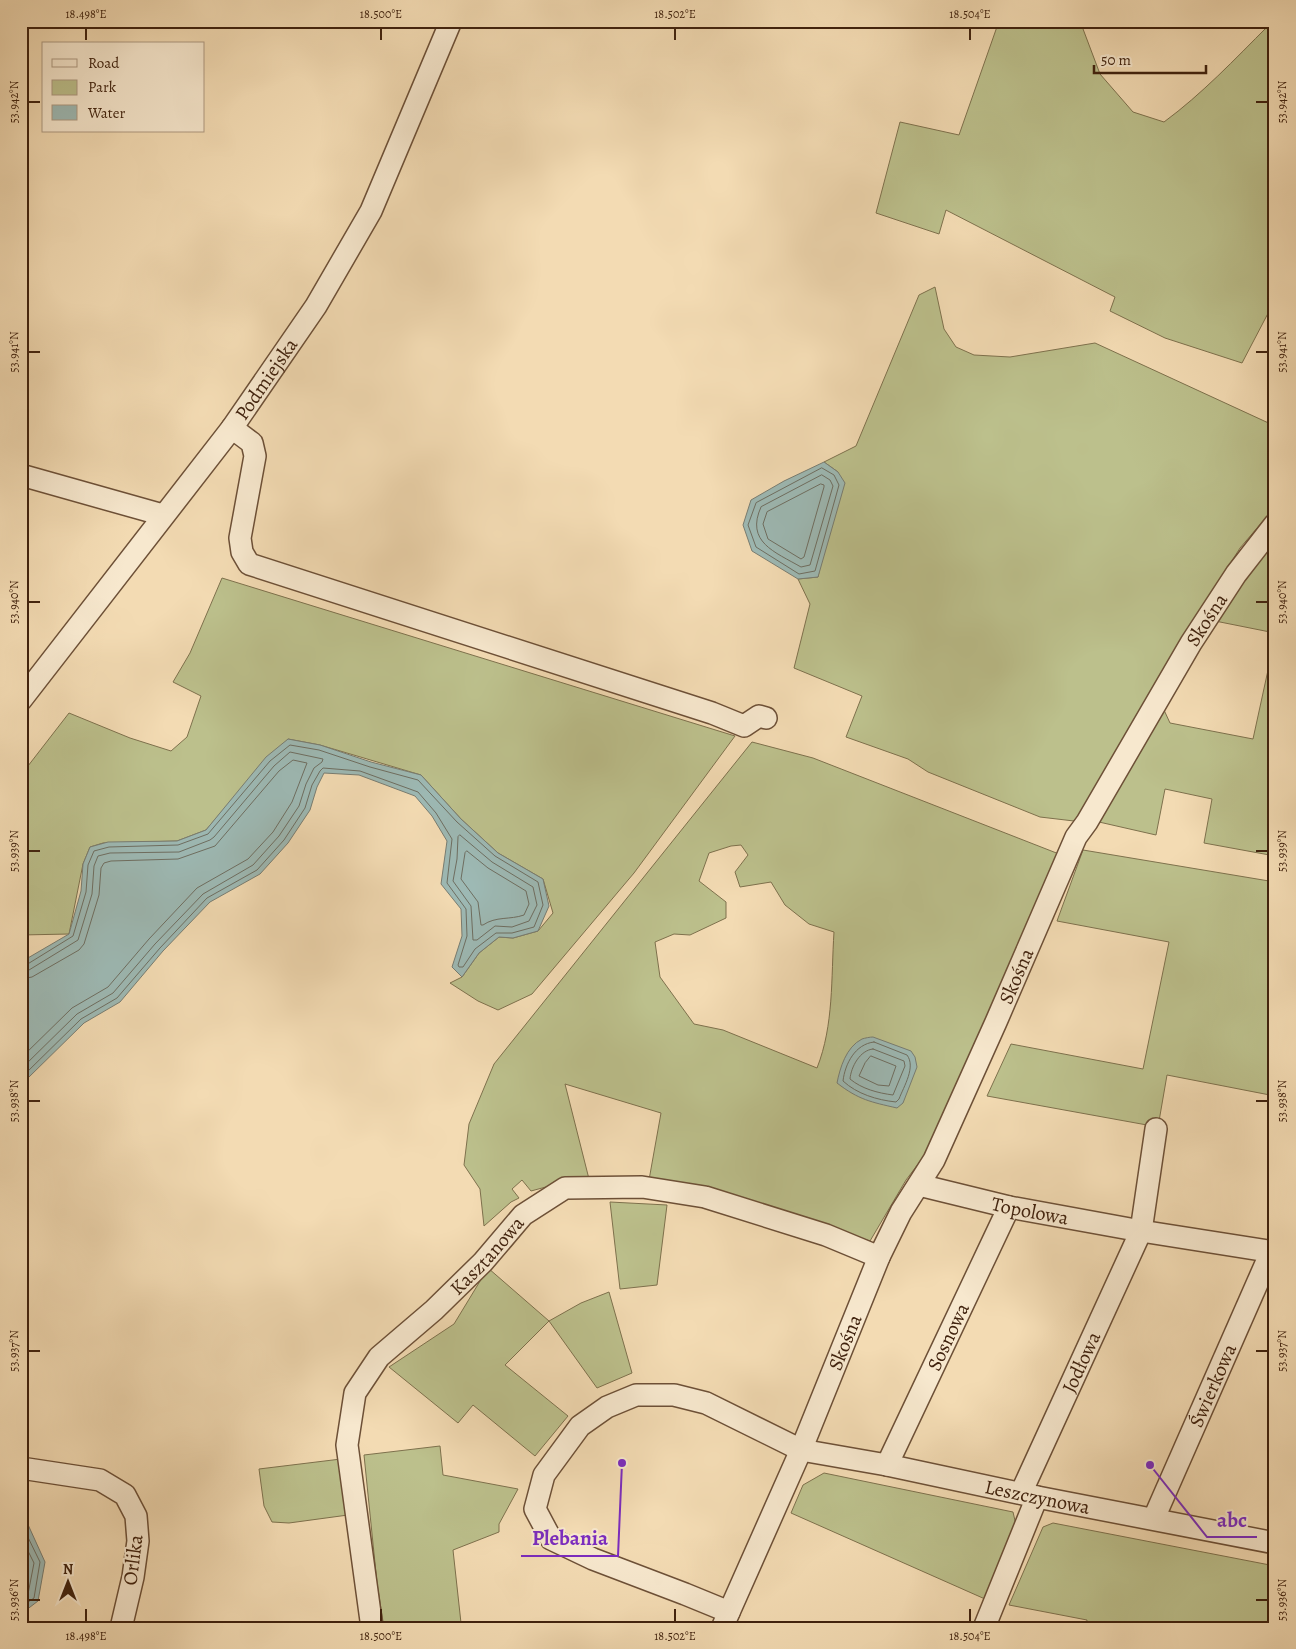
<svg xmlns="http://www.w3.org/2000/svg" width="1296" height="1649" font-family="Alegreya,serif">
<rect width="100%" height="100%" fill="#f3dbb3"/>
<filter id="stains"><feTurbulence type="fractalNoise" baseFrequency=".004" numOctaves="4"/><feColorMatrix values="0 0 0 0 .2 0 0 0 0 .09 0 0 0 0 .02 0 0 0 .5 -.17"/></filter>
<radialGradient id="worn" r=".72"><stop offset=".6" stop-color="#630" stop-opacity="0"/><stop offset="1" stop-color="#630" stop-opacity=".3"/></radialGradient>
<g fill="#bcc08c" stroke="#7e714d" fill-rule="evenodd">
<path d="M999 21H1080L1100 74 1133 112 1164 122C1202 94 1235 59 1268 26L1270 21H1275V300L1242 363 1165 338 1110 311 1115 297 946 210 939 234 876 213 900 122 959 135Z"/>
<path d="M935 287 944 329 956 347 974 355 1010 357 1095 343 1275 426V507L1240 548 1201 610 1087 803 1074 821 1040 817 928 772 908 759 846 737 862 696 794 668 810 604 798 579 818 577 838 472 824 462 856 446 919 295Z"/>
<path d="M1275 540V633L1215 621Z"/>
<path d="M222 578 735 736 634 873 532 994 498 1010 478 1001 450 983 462 977 479 953 499 937 513 938 538 931 553 913 543 879 498 853 461 819 421 775 320 745 288 739 235 796 206 830 177 841 103 843 90 847 83 864 69 934 21 935V775L69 713 130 738 171 751 187 737 201 696 173 682 190 653Z"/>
<path d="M1275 638V856L1204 843 1212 799 1165 789 1156 835 1099 822 1164 710 1170 723 1253 739Z"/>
<path d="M752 742 813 758 1059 854 937 1139 906 1180 870 1241 754 1202 649 1180 661 1113 565 1084 589 1179 568 1181 531 1191 522 1180 512 1189 519 1198 511 1202 484 1226 480 1189 464 1165 469 1124 494 1064ZM741 845 748 855 735 872 740 887 771 882 785 905 809 924 834 932C831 978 834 1025 817 1068L723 1030 694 1024 660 977 655 942 674 934 690 935 726 918V902L699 881 709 853 731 846Z"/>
<path d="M1083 850 1275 882V1096L1167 1075 1158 1127 987 1096 1011 1044 1143 1069 1169 942 1057 921Z"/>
<path d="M610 1202 667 1205 657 1285 620 1289Z"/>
<path d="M488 1268 549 1321 581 1303 609 1292 632 1373 597 1388 549 1321 505 1365 568 1416 535 1456 473 1405 458 1423 389 1367 454 1324Z"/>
<path d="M440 1446 443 1475 518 1489 499 1524V1532L453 1550 461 1623 460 1628H384L377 1583 364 1455Z"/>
<path d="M341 1459 348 1515 289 1523 272 1522 264 1506 259 1469Z"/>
<path d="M824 1473 1013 1512 1016 1525 985 1599 791 1513 803 1485Z"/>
<path d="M1053 1523 1275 1566V1628H1086L1087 1620 1009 1605 1043 1527Z"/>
</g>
<g fill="#9db9b4" stroke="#787d72">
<path d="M824 462 838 472 845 483 818 577 798 579 752 551 743 525 751 500 784 481Z"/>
<path d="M288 739 320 745 371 762 421 775 461 819 498 853 543 879 549 906 538 931 513 938 499 937 479 953 462 977 452 967 462 936 461 909 441 884 447 841 432 816 415 796 359 775 324 773 317 787 310 810 288 843 260 874 210 902 163 951 120 1002 84 1023 28 1078 21 1081V962L69 934 81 891 83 864 90 847 108 842 177 841 206 830 266 757Z"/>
<path d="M873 1037 911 1051 915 1057 917 1067 903 1103 897 1108C871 1102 859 1100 837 1083 840 1068 846 1047 862 1039 865 1038 870 1037 873 1037Z"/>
<path d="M21 1518H25L45 1562 38 1601 21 1614Z"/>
</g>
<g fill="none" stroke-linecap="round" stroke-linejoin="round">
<g stroke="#6e6e61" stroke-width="1">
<path d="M822 468 834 475 839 485 815 571 799 574 756 547 748 525 756 503Z"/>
<path d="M822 475 830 480 833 486 810 565 801 567C775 552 745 542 761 507Z"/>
<path d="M821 484 824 485V487L804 557 801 559 768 539 763 524 767 512Z"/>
<path d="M460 835 492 862 533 887 537 905 529 921 512 927 495 926 477 940H473L471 906 453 881 457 859 458 837Z"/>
<path d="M467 851 488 868 526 891 529 904 524 915C510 920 496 916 483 925H481L478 902 461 879 465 853Z"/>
<path d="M21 966 26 965 73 936 86 892 88 865 94 851 109 847 178 845 208 834 270 761 290 745 319 750 370 767 418 780 457 822 495 856 538 882 543 905 534 927 512 933H496L475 949 463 967H459L458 965 467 936 466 909 447 883 452 839 436 813 418 792 360 771 323 768 320 771 312 785 305 808 284 840 257 870 207 898 160 948 117 998 81 1019 25 1074 21 1076"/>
<path d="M21 972 29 970 78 940 92 894 94 866 98 856 110 853 179 852 210 840 214 837 274 766 290 752 323 759 322 762 314 768 306 784 299 806 279 836 253 865 203 894 155 944 113 993 77 1014 21 1069"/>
<path d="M21 979 32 977 79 950 84 944 99 895 101 868 104 863 111 861 178 859 215 846 279 771 293 760 307 763 292 802 273 832 248 859 197 888 149 939 108 987 72 1008 21 1058"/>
<path d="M874 1042 907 1055C916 1067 904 1086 899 1099L896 1102C877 1100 857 1094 843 1081 845 1064 855 1044 874 1042Z"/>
<path d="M873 1049 904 1061 905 1066 893 1095C878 1093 862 1089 850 1079 851 1067 860 1050 873 1049Z"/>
<path d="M871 1056 896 1066 889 1086 878 1085 859 1076 865 1063Z"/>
<path d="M21 1523 40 1562 34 1598 21 1607"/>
<path d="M21 1537 34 1563 28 1594 21 1599"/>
</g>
<defs>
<g id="minor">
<path d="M232 428 252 443 255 456 240 538 242 552 249 564 712 713 744 726 759 716 766 718"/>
<path d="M21 475 163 515"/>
<path id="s1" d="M21 700 232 428 316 306 371 211 451 21"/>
<path id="s2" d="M919 1185 1009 1207 1141 1231 1275 1252"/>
<path id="s3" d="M887 1465 1009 1207"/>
<path d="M21 1468 100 1480 125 1495 136 1516 138 1541 133 1577 121 1628"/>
<path id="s4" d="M1021 1493 1141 1231 1156 1129"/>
<path id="s5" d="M1154 1518 1271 1252"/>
<path id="s6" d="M729 1612 685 1594 593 1559 551 1539 535 1509 544 1475 580 1426 607 1407 636 1395H674L706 1403 801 1450 887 1465 1037 1497 1275 1543"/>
<path id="s7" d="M372 1628 347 1445 355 1393 379 1357 434 1310 483 1262 523 1215 565 1188 642 1187 705 1197 826 1235 879 1257"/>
<path id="s8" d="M722 1628 801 1450 879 1257 901 1212 934 1160 996 1022 1076 837 1087 822 1191 643 1236 574 1275 524"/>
<path d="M984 1628 1037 1497"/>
</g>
</defs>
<use href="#minor" stroke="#6d5037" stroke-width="24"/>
<use href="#minor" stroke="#f7e8ce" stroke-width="21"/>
</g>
<path fill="none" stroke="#40220e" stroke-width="2" d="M86 28V40M381 28V40M675 28V40M970 28V40M28 102H40M1256 102H1268M28 352H40M1256 352H1268M28 602H40M1256 602H1268M28 851H40M1256 851H1268M28 1101H40M1256 1101H1268M28 1351H40M1256 1351H1268M28 1600H40M1256 1600H1268M86 1609V1622M381 1609V1622M675 1609V1622M970 1609V1622"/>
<g text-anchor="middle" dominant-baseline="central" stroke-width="4" stroke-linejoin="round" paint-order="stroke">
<g font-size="20" fill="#40220e" stroke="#f7e8ce">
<text stroke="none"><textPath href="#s1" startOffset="404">Podmiejska</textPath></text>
<text stroke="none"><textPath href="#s8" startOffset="1121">Skośna</textPath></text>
<text stroke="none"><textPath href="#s8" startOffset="716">Skośna</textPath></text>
<text stroke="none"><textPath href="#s2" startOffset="114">Topolowa</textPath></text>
<text stroke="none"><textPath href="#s7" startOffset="429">Kasztanowa</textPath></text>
<text stroke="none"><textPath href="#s3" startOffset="142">Sosnowa</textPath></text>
<text stroke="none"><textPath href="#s8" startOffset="311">Skośna</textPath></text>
<text stroke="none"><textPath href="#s4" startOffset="144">Jodłowa</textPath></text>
<text stroke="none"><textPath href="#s5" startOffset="145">Świerkowa</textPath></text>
<text stroke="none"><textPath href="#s6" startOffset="805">Leszczynowa</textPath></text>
<text transform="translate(133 1560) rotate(-83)">Orlika</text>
</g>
</g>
<path fill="none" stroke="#7b2cbf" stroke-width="2" d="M1150 1465L1207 1537H1257M622 1463L618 1556H521"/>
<g fill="#7b2cbf" stroke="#f7e8ce" stroke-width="2">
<circle cx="1150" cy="1465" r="5"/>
<circle cx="622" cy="1463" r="5"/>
</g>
<g font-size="21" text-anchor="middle" font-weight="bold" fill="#7b2cbf" stroke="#f7e8ce" stroke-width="4" stroke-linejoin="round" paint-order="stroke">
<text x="1232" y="1527">abc</text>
<text x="570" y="1545">Plebania</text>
</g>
<rect width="1296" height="1649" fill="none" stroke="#f3dbb3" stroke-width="55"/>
<rect x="42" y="42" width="162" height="90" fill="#f7e8ce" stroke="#ae9981"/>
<rect x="52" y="59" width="25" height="8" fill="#f7e8ce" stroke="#ae9981"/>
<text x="88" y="68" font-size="15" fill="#40220e">Road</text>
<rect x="52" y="80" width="25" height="15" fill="#bcc08c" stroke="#ae9981"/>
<text x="88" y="92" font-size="15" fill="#40220e">Park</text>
<rect x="52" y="105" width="25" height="15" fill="#9db9b4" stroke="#ae9981"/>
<text x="88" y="118" font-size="15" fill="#40220e">Water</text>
<g transform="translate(68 1582)" stroke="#f7e8ce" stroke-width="4" paint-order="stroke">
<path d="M0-4L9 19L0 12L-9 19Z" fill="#40220e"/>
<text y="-8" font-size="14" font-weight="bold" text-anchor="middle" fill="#40220e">N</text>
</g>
<path d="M1094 65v8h112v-8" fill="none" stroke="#40220e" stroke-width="2.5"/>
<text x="1101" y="65" font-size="15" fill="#40220e" stroke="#f7e8ce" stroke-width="4" paint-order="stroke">50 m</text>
<rect x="28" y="28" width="1240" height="1594" fill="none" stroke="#40220e" stroke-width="2"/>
<g font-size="12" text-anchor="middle" fill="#40220e">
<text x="86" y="18">18.498°E</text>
<text x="381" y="18">18.500°E</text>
<text x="675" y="18">18.502°E</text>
<text x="970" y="18">18.504°E</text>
<text transform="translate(14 102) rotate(-90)" y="4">53.942°N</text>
<text transform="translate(1282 102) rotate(-90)" y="4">53.942°N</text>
<text transform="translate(14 352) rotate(-90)" y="4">53.941°N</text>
<text transform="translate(1282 352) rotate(-90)" y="4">53.941°N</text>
<text transform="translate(14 602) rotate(-90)" y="4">53.940°N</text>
<text transform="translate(1282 602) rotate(-90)" y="4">53.940°N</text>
<text transform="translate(14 851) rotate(-90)" y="4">53.939°N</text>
<text transform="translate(1282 851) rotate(-90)" y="4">53.939°N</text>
<text transform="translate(14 1101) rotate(-90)" y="4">53.938°N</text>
<text transform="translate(1282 1101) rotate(-90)" y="4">53.938°N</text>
<text transform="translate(14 1351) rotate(-90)" y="4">53.937°N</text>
<text transform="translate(1282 1351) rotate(-90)" y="4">53.937°N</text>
<text transform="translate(14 1600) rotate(-90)" y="4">53.936°N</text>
<text transform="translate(1282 1600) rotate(-90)" y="4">53.936°N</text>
<text x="86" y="1640">18.498°E</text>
<text x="381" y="1640">18.500°E</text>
<text x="675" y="1640">18.502°E</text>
<text x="970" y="1640">18.504°E</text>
</g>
<rect width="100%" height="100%" filter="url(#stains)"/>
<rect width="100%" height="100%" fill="url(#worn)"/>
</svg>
